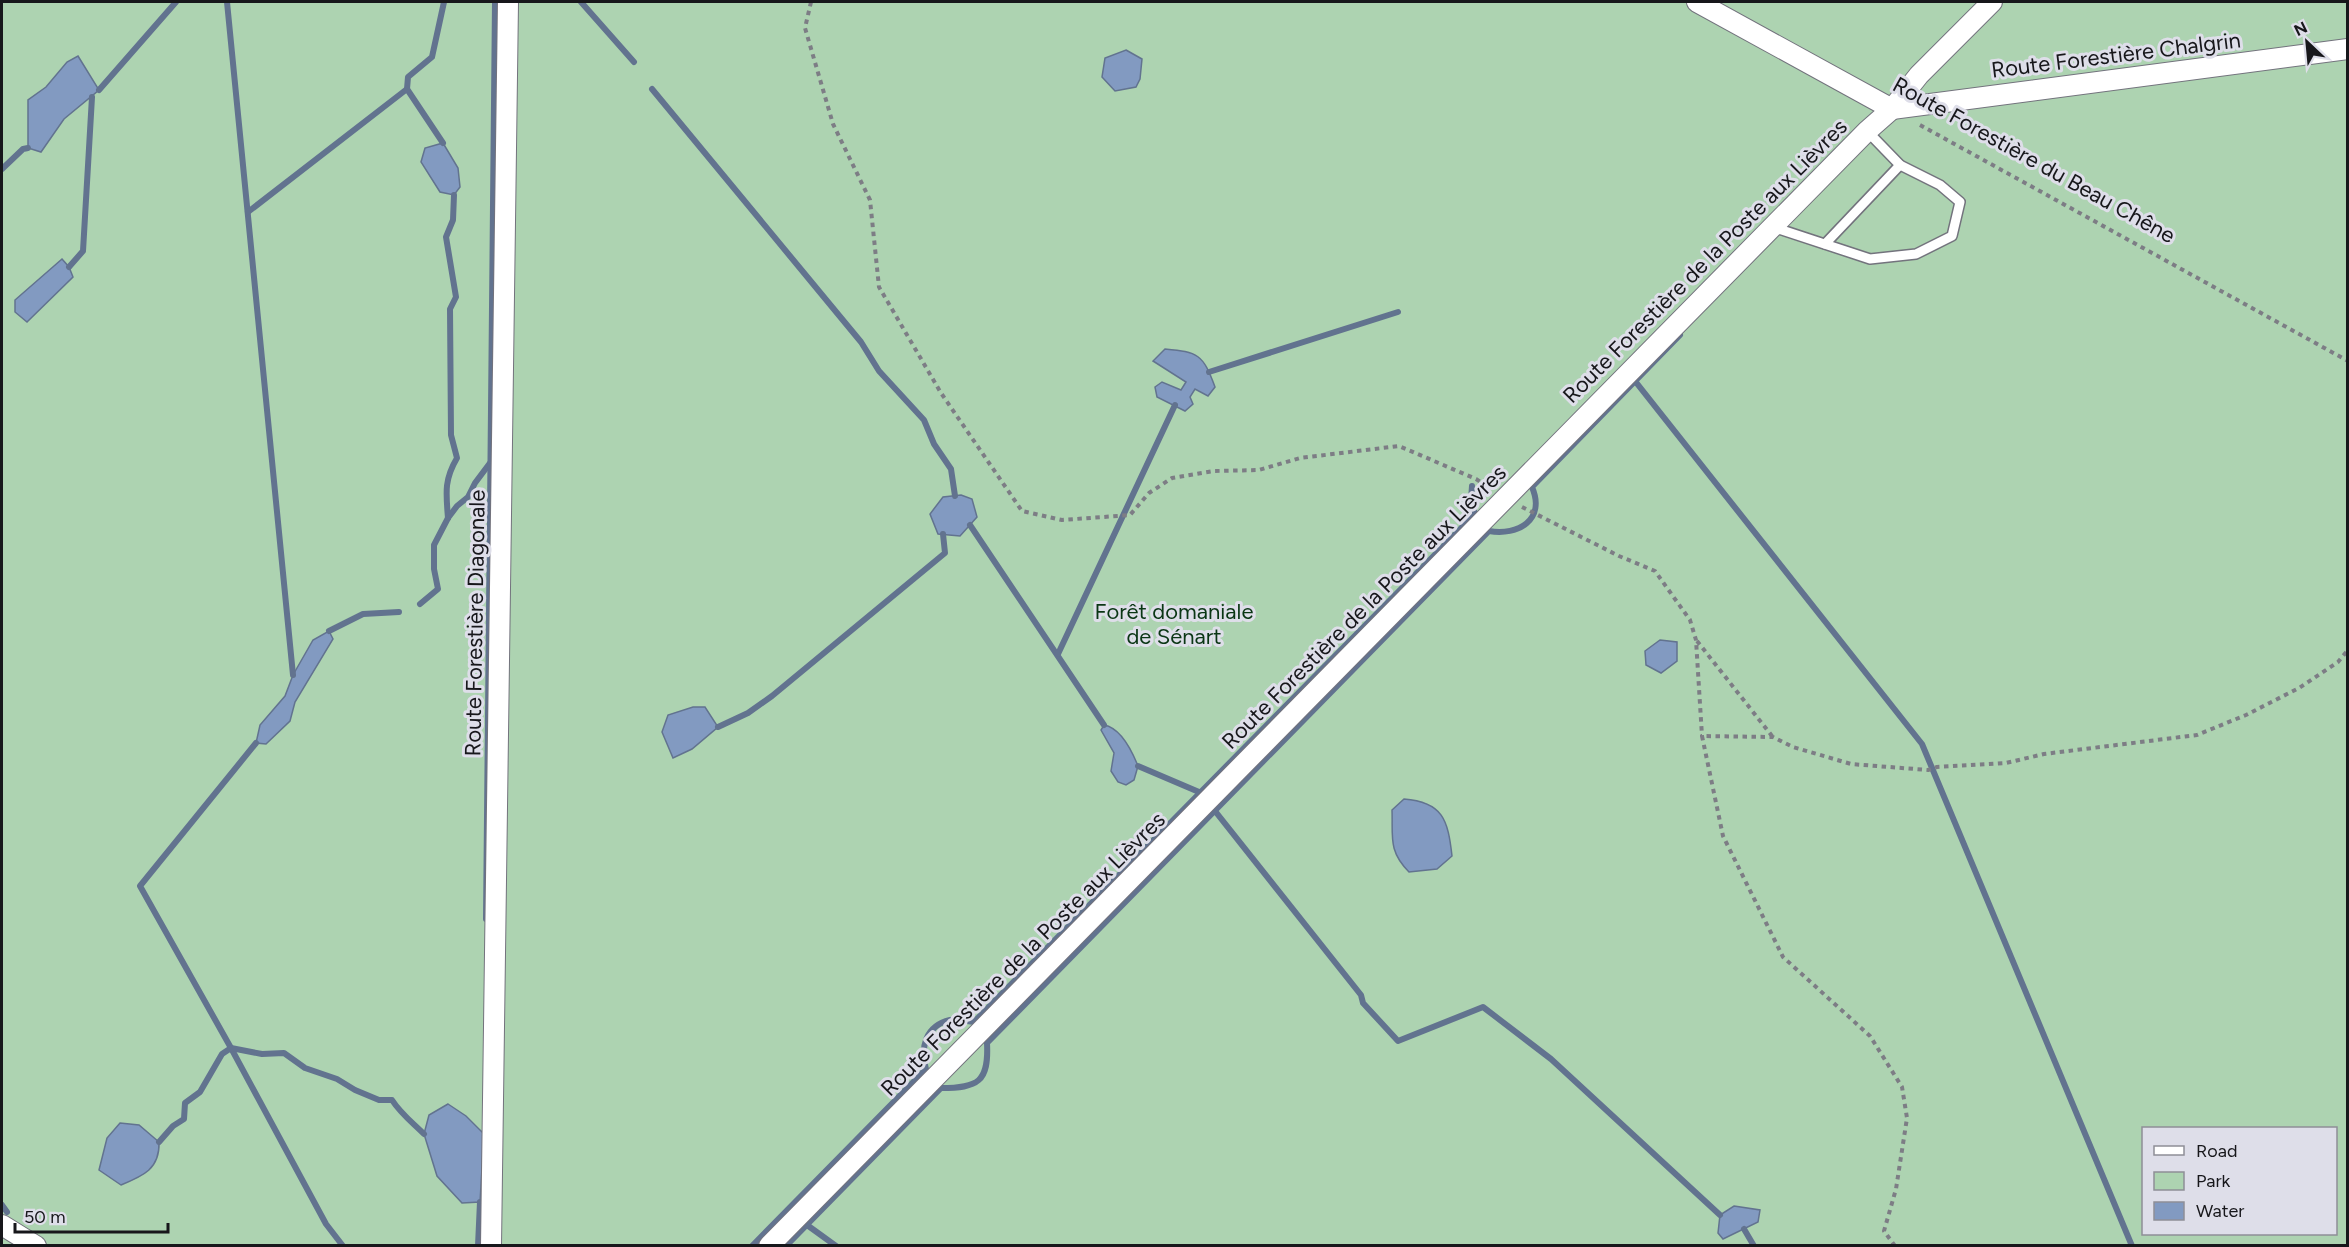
<svg xmlns="http://www.w3.org/2000/svg" width="2349" height="1247" font-family="Figtree,sans-serif">
<rect width="100%" height="100%" fill="#dedee9"/>
<path fill="#add3b1" fill-rule="evenodd" d="M2 2H2347V1245L2 1246ZM2144 1128H2336V1234H2144Z"/>
<g fill="#829ac1" stroke="#62738f" stroke-width="1.5">
<path d="M1126 50 1142 59 1140 79 1136 87 1115 91 1102 77 1105 58Z"/>
<path d="M78 56 99 90 64 119 41 152 28 148V100L46 87 67 62Z"/>
<path d="M443 143 458 168 460 187 454 195 440 192 421 162 425 148Z"/>
<path d="M62 259 69 267 73 277 27 322 15 312V300Z"/>
<path d="M1165 349C1198 352 1203 354 1215 387L1208 396 1195 389 1190 397 1193 404 1185 411 1157 397 1155 387 1162 382 1181 390 1186 382 1153 361Z"/>
<path d="M961 495 972 499 977 517 960 536 938 534 930 514 943 497Z"/>
<path d="M329 631 333 639 295 702 290 721 266 744 256 743 260 725 285 696 293 675 313 640Z"/>
<path d="M1660 640 1677 642V661L1661 673 1646 665 1645 651Z"/>
<path d="M693 707H705L718 727 692 749 673 758 662 732 668 715Z"/>
<path d="M1104 725C1121 728 1132 751 1138 766L1134 780 1126 785 1118 782 1111 771 1114 753 1101 730Z"/>
<path d="M1404 799C1443 802 1448 820 1452 856L1437 869 1409 872C1388 851 1393 837 1392 810Z"/>
<path d="M448 1104 466 1116 484 1134 480 1202 462 1203 437 1176 424 1134 429 1115Z"/>
<path d="M120 1123 139 1125 159 1142C160 1169 143 1176 121 1185L99 1170 107 1138Z"/>
<path d="M1734 1206 1760 1210 1758 1222 1723 1239 1718 1233 1720 1215Z"/>
</g>
<g fill="none" stroke-linecap="round" stroke-linejoin="round">
<g stroke="#62738f" stroke-width="6">
<path d="M227 2 293 675"/>
<path d="M581 2 634 62"/>
<path d="M652 89 861 342 879 371 924 420 934 444 951 469 955 496"/>
<path d="M99 90 176 2"/>
<path d="M443 143 407 89 408 77 432 57 444 2"/>
<path d="M2 169 23 149 28 148"/>
<path d="M248 212 407 89"/>
<path d="M69 267 83 251 92 97"/>
<path d="M1209 372 1398 312"/>
<path d="M1635 381 1922 744 2132 1246"/>
<path d="M448 518C446 493 444 480 457 458L451 435 450 309 456 297 446 237 453 220 454 195"/>
<path d="M970 525 1104 725"/>
<path d="M420 604 438 589 434 569V545L448 518 457 506 468 497 475 483 490 463"/>
<path d="M329 631 363 614 399 612"/>
<path d="M1058 654 1175 405"/>
<path d="M718 727 748 713 772 696 945 553 943 534"/>
<path d="M256 743 140 886 231 1048 326 1224 343 1246"/>
<path d="M1138 766 1199 792"/>
<path d="M1215 811 1361 995 1363 1003 1398 1041 1483 1007 1551 1059 1720 1215"/>
<path d="M486 919 495 2"/>
<path d="M159 1142 173 1126 184 1119 185 1103 200 1092 222 1054 231 1048 262 1054 284 1053 305 1068 337 1079 355 1090 379 1100H392C401 1114 412 1122 424 1134"/>
<path d="M2 1205 7 1212"/>
<path d="M807 1225 836 1246"/>
<path d="M1744 1229 1754 1246"/>
<path d="M478 1246 480 1202"/>
<path d="M752 1246 926 1069C920 1048 925 1026 950 1020 956 1019 967 1021 974 1022L1475 514 1471 500 1472 486"/>
<path d="M786 1246 941 1088C978 1088 989 1082 987 1043L1489 531C1518 536 1546 520 1532 487L1680 335"/>
</g>
<defs>
<g id="service">
<path d="M1773 227 1870 259 1916 254 1952 236 1960 202 1940 185 1900 165 1867 131"/>
<path d="M1825 244 1900 165"/>
</g>
<g id="minor">
<path d="M1697 2 1892 109"/>
<path d="M1892 109 2348 49"/>
<path d="M2 1225 36 1246"/>
<path d="M491 1246 508 2"/>
<path d="M769 1246 1867 131 1892 109 1919 75 1992 2"/>
</g>
</defs>
<use href="#service" stroke="#73737d" stroke-width="12"/>
<use href="#minor" stroke="#73737d" stroke-width="22"/>
<g stroke="#7d7d85" stroke-width="4" stroke-dasharray="4.5 4.5" stroke-linecap="butt">
<path d="M811 2 805 28 833 124 870 200 879 287 941 393 1022 511 1062 520 1130 515 1149 493 1172 478 1214 471 1259 470 1300 458 1399 446 1476 479 1490 488"/>
<path d="M1920 125 2348 361"/>
<path d="M1522 507 1619 556 1655 571 1690 620 1696 640 1702 736"/>
<path d="M1697 641 1772 736"/>
<path d="M1895 1246 1884 1231 1896 1189 1907 1118 1902 1087 1870 1036 1783 957 1723 836 1702 736 1773 737 1793 747 1851 764 1928 770 1937 767 2006 763 2044 754 2197 735 2246 715 2299 688 2338 662 2348 650"/>
</g>
<use href="#service" stroke="#fff" stroke-width="9"/>
<use href="#minor" stroke="#fff" stroke-width="20"/>
</g>
<g text-anchor="middle" dominant-baseline="central" stroke-width="6" stroke-linejoin="round" paint-order="stroke">
<g font-size="22" fill="#17171b" stroke="#dedee9">
<text transform="translate(2116 55) rotate(-7)">Route Forestière Chalgrin</text>
<text transform="translate(2034 160) rotate(29)">Route Forestière du Beau Chêne</text>
<text transform="translate(1705 261) rotate(-45)">Route Forestière de la Poste aux Lièvres</text>
<text transform="translate(1364 607) rotate(-45)">Route Forestière de la Poste aux Lièvres</text>
<text transform="translate(475 623) rotate(-89)">Route Forestière Diagonale</text>
<text transform="translate(1023 954) rotate(-45)">Route Forestière de la Poste aux Lièvres</text>
</g>
<g font-size="22" fill="#0a3614" stroke="#dedee9">
<text x="1174" y="611">Forêt domaniale<tspan x="1174" dy="25">de Sénart</tspan></text>
</g>
</g>
<rect width="2349" height="1247" fill="none" stroke="#17171b" stroke-width="6"/>
<rect x="2142" y="1127" width="195" height="108" fill="#dedee9" stroke="#8e8e97" stroke-width="1.5"/>
<rect x="2154" y="1146" width="30" height="9" fill="#ffffff" stroke="#8e8e97" stroke-width="1.5"/>
<text x="2196" y="1157" font-size="18" fill="#17171b">Road</text>
<rect x="2154" y="1172" width="30" height="18" fill="#add3b1" stroke="#8e8e97" stroke-width="1.5"/>
<text x="2196" y="1187" font-size="18" fill="#17171b">Park</text>
<rect x="2154" y="1202" width="30" height="18" fill="#829ac1" stroke="#8e8e97" stroke-width="1.5"/>
<text x="2196" y="1217" font-size="18" fill="#17171b">Water</text>
<g transform="translate(2307 42) rotate(334)" stroke="#dedee9" stroke-width="4.5" paint-order="stroke">
<path d="M0-4.5L10 22L0 15L-10 22Z" fill="#17171b"/>
<text y="-9" font-size="16" font-weight="bold" text-anchor="middle" fill="#17171b">N</text>
</g>
<path d="M15 1223v9h153v-9" fill="none" stroke="#17171b" stroke-width="3"/>
<text x="24" y="1223" font-size="18" fill="#17171b" stroke="#dedee9" stroke-width="4.5" paint-order="stroke">50 m</text>
</svg>
